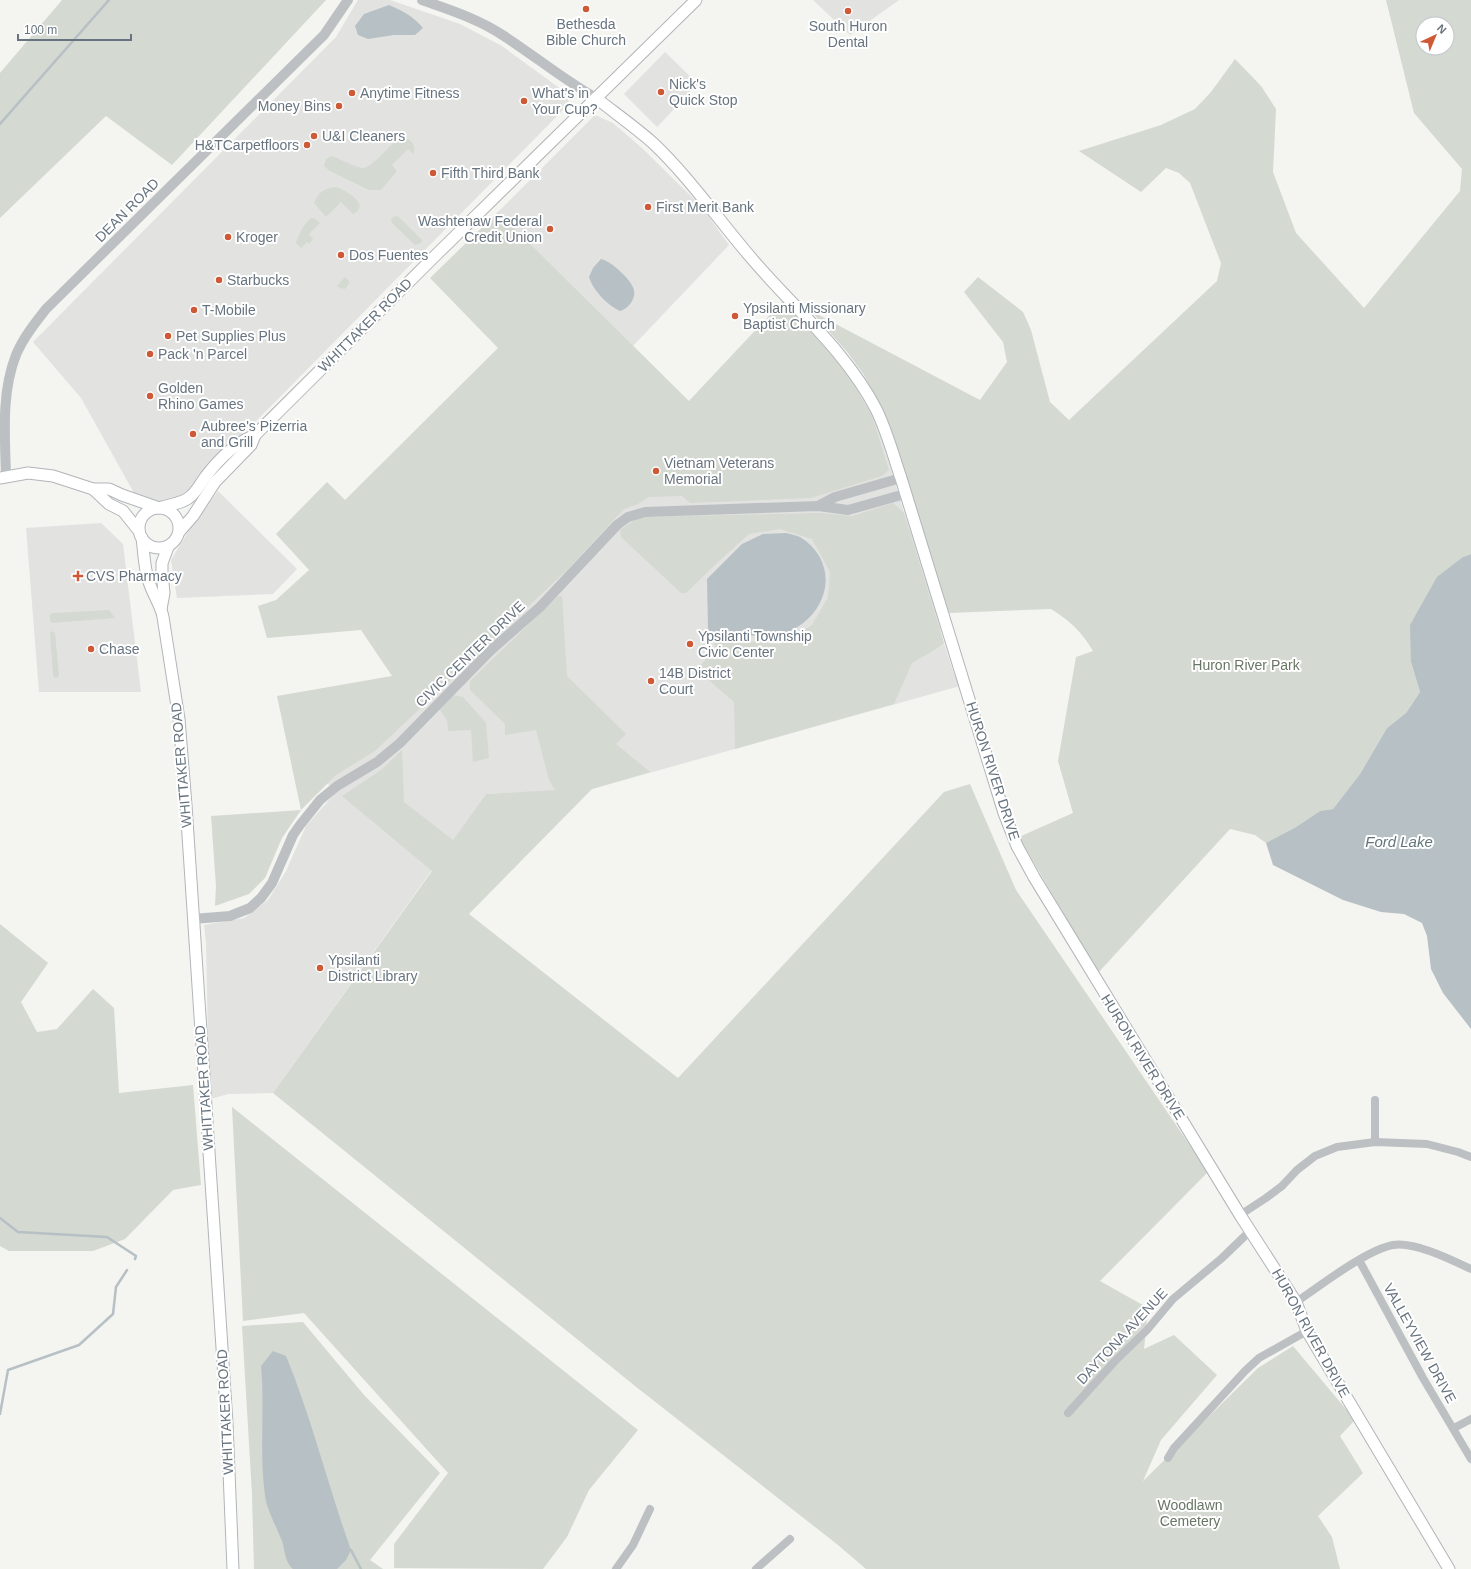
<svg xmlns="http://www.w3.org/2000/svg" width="1471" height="1569" font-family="Helvetica,sans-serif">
<rect width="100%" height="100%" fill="#f4f4f1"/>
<g fill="#e2e3e1">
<path d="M358 0H390L460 24 502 46 569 95 568 105 196 482 186 496 167 503 144 501 134 493 81 398 33 342 336 37Z"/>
<path d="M813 0H899L850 35Z"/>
<path d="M665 52 698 84 657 127 624 94Z"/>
<path d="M595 115 613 123 642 148 701 206 729 245 633 346 498 212Z"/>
<path d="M785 299 861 391 877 423 903 509 916 546 935 604 942 637 954 674 960 686 592 789 486 794 273 1093 228 1094 211 1099 208 1040 206 943 204 925 244 918 268 900 286 871 306 826 336 792 327 783 419 688Z"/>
<path d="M218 491 297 569 273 594 177 598 171 560 191 527Z"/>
<path d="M101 523 123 544 141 692H39L26 528Z"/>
</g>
<g fill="#d4d9d1" fill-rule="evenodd">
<path d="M62 0H326L172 165 106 116 0 218V73Z"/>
<path d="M1386 0H1471V554L1463 557 1411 662 1420 692 1406 713 1387 728 1360 774 1333 809 1320 811 1296 827 1266 843 1255 835 1230 829 1098 973 1019 837 1073 813 1058 761 1076 657 1093 651C1082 632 1069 620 1051 609L949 613 890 426 864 375 848 353 811 311 980 400 1007 362 1003 342 964 292 978 277 1023 312 1031 330 1050 402 1069 420 1217 281 1221 263 1190 183 1179 173 1166 168 1141 192 1079 151 1161 125 1195 109 1211 92 1235 59 1261 86 1276 109 1273 172 1296 233 1364 308 1460 191 1462 169 1414 113ZM1423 24H1447V48H1423Z"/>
<path d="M401 137C410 137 418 147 413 154L408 149 392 165 397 171 381 190H369L330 171 324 166 326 159 331 156C339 158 356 168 363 168 374 167 390 143 401 137Z"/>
<path d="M336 187C345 190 372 205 353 214L341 202 326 217 314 203C318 192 325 188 336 187Z"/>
<path d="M498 212 689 401 785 299 841 362 872 416 889 470 882 476 811 498 690 503 682 496 649 497 638 504 624 509 567 570 375 751 336 775 301 810 282 838 265 878 249 894 215 906 216 886 211 816 301 810 277 696 392 676 361 630 267 638 258 606 276 600 309 570 276 534 327 482 345 500 498 348 430 278Z"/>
<path d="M396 216 399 217 422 240 421 243 415 245 392 223 391 220 393 217Z"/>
<path d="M312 218 316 219 320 223 309 234 313 239 309 244 307 242 301 248 296 243C298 236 305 221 312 218Z"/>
<path d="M345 277 350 282 345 289 340 288 337 286Z"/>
<path d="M893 503 904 513 944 643 936 649 912 663 894 704 735 749 734 702 697 670 715 647 714 639 779 644 812 625 828 597 830 572 812 539 780 529 749 534 717 563 686 593H681L621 537 620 530 639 517 821 513 852 516Z"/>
<path d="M558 596H562L567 676 626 734 616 744 650 772 592 789 469 914 678 1078 944 792 970 784 1016 890 1208 1172 1100 1281 1148 1308 1144 1349 1174 1335 1217 1375 1161 1440 1143 1481 1258 1368 1293 1346 1355 1420 1340 1436 1363 1473 1318 1516 1332 1537 1340 1569H866L838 1545 635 1386 273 1093 432 871 342 796 381 770 402 750 404 802 453 840 486 794 555 790 549 780 536 730 505 735V724L470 690V681Z"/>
<path d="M109 610 115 618 53 623 50 622V614L53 613Z"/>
<path d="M51 631 55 633 59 675 58 677 55 678 53 676 50 633Z"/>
<path d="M453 695 463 697 486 723 489 758 473 762 471 730 448 731 447 720 440 710Z"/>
<path d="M0 924 48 963 21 1002 37 1032 57 1029 93 989 114 1008 119 1093 193 1085 201 1185 173 1190 125 1239 93 1251H9L0 1246Z"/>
<path d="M232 1107 638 1430 589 1490 567 1537 543 1569 394 1568V1544L448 1473 304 1313 243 1321Z"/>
<path d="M303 1322 364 1395 440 1473 370 1560 383 1569H254L252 1494 242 1326Z"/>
</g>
<g fill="#b7c0c4">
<path d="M389 5C403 11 413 16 423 28L415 35H394L368 39 358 35 355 26 364 14Z"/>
<path d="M601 259C611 261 632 280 634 290 636 299 628 309 620 311 607 305 593 290 589 277L593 268Z"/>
<path d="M786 533C790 534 796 535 800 537 840 562 830 611 792 630 770 641 732 633 708 631L707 579 742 544 763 534Z"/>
<path d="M1471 554V1029L1443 993 1431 969 1427 936 1422 923 1404 914 1381 912 1343 900 1273 865 1266 843 1296 827 1320 811 1333 809 1360 774 1387 728 1406 713 1420 692 1411 662 1410 625 1437 577 1463 557Z"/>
<path d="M273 1351 286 1356C312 1419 328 1486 351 1550L346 1560 337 1569H293C285 1563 285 1550 282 1541 277 1528 266 1508 265 1495 259 1452 265 1409 261 1366Z"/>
</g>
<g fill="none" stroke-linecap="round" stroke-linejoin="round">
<g stroke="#b7c0c4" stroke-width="2.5">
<path d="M0 124 109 0"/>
<path d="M0 1218 18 1232 107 1237 136 1256 135 1259"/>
<path d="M0 1414 8 1370 79 1345 113 1314 116 1287 127 1270"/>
<path d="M351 1550 361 1569"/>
</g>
<defs>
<g id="secondary">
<path d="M596 98C615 113 635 127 653 143 690 178 720 222 753 260 795 309 846 351 876 409 887 431 893 455 901 478L1004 813 1017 846 1034 877 1240 1215 1296 1302 1307 1331 1449 1569"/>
<path d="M0 478 28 473 53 476 93 489 109 504 123 511 139 531"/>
<path d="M93 489H109L122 495 159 508"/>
<path d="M162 507C172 504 184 503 191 496 197 491 201 483 206 476 219 459 235 443 255 435L439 252 696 0"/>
<circle cx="159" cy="528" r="20"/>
<path d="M179 532 193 516 215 482 251 445 255 435"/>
<path d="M142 538C144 552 144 569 149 582 153 595 161 605 163 617L179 719 186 805 227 1423 233 1569"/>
<path d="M161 609 164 593 162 573V563L168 547"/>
</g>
</defs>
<use href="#secondary" stroke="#b1b5b9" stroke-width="13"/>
<g stroke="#bcc0c3" stroke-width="8">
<path d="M1375 1100V1142"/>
<path d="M1240 1215 1266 1198 1282 1186 1297 1170 1315 1156 1337 1147 1375 1142 1427 1144 1458 1152 1471 1157"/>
<path d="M1359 1260 1423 1378 1471 1459"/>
<path d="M1296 1302C1320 1286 1366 1250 1393 1245 1414 1241 1452 1260 1471 1269"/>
<path d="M1068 1413 1115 1361 1147 1330 1173 1299 1222 1258 1250 1231"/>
<path d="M1454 1428 1471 1419"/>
<path d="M1168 1458 1174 1448 1245 1371 1259 1358 1307 1331"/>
<path d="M616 1569 633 1545 650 1509"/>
<path d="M756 1569 790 1539"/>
</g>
<g stroke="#bcc0c3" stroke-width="10">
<path d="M422 0C450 10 479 19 504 36 535 56 564 80 596 98"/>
<path d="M6 476C5 436 1 393 16 355 23 338 35 323 46 309L324 35 348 0"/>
<path d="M818 506 835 497 901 478"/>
<path d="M193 919 230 916 250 908 261 898 272 883 293 835 300 825 320 800 337 786 377 762 400 743 490 651 540 607 617 525 628 517 645 512 818 506 848 510 905 494"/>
</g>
<use href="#secondary" stroke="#fff" stroke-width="11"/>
</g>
<g fill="#ce5937" stroke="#fff" stroke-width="1.5">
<circle cx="586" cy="9" r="4"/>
<circle cx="848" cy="11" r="4"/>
<circle cx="661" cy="92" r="4"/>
<circle cx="352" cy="93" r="4"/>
<circle cx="524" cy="101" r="4"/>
<circle cx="339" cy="106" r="4"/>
<circle cx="314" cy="136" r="4"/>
<circle cx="307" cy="145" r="4"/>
<circle cx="433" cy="173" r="4"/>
<circle cx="648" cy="207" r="4"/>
<circle cx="550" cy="229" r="4"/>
<circle cx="228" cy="237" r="4"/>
<circle cx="341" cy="255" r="4"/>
<circle cx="219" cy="280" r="4"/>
<circle cx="194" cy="310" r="4"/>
<circle cx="735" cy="316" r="4"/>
<circle cx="168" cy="336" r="4"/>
<circle cx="150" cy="354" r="4"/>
<circle cx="150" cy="396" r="4"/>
<circle cx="193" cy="434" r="4"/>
<circle cx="656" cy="471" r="4"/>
<path d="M76 570h4v4h4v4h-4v4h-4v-4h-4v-4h4z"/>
<circle cx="690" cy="644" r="4"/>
<circle cx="91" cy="649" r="4"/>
<circle cx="651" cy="681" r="4"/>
<circle cx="320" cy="968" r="4"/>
</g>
<g text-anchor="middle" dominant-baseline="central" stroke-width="4" stroke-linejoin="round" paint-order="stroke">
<g font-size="14" fill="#67747f" stroke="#fff" text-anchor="start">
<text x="586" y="24" text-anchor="middle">Bethesda<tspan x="586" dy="16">Bible Church</tspan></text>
<text x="848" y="26" text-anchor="middle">South Huron<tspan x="848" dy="16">Dental</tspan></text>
<text x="669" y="84">Nick's<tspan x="669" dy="16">Quick Stop</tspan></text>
<text x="360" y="93">Anytime Fitness</text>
<text x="532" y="93">What's in<tspan x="532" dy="16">Your Cup?</tspan></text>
<text x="331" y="106" text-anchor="end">Money Bins</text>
<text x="322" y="136">U&amp;I Cleaners</text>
<text x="299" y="145" text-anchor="end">H&amp;TCarpetfloors</text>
<text x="441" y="173">Fifth Third Bank</text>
<text x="656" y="207">First Merit Bank</text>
<text x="542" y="221" text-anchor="end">Washtenaw Federal<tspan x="542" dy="16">Credit Union</tspan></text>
<text x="236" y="237">Kroger</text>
<text x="349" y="255">Dos Fuentes</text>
<text x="227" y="280">Starbucks</text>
<text x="743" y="308">Ypsilanti Missionary<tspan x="743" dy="16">Baptist Church</tspan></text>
<text x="202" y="310">T-Mobile</text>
<text x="176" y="336">Pet Supplies Plus</text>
<text x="158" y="354">Pack 'n Parcel</text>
<text x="158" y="388">Golden<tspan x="158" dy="16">Rhino Games</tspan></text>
<text x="201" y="426">Aubree's Pizerria<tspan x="201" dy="16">and Grill</tspan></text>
<text x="664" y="463">Vietnam Veterans<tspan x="664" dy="16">Memorial</tspan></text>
<text x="86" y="576">CVS Pharmacy</text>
<text x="698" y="636">Ypsilanti Township<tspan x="698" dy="16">Civic Center</tspan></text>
<text x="99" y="649">Chase</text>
<text x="659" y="673">14B District<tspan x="659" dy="16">Court</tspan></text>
<text x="328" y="960">Ypsilanti<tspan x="328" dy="16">District Library</tspan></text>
</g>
<g font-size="14" fill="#67747f" stroke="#fff">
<text transform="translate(127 210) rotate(-45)">DEAN ROAD</text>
<text transform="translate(365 325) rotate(-45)">WHITTAKER ROAD</text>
<text transform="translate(470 654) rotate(-44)">CIVIC CENTER DRIVE</text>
<text transform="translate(181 765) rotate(-95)">WHITTAKER ROAD</text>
<text transform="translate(993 771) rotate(72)">HURON RIVER DRIVE</text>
<text transform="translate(1143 1057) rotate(58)">HURON RIVER DRIVE</text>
<text transform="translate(204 1088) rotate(-94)">WHITTAKER ROAD</text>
<text transform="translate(1311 1333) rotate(61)">HURON RIVER DRIVE</text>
<text transform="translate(1122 1336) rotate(-47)">DAYTONA AVENUE</text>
<text transform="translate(1420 1343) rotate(61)">VALLEYVIEW DRIVE</text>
<text transform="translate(225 1412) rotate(-93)">WHITTAKER ROAD</text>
</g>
<g font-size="14" fill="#687765" stroke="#fff">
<text x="1246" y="665">Huron River Park</text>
<text x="1190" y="1505">Woodlawn<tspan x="1190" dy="16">Cemetery</tspan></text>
</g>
<g font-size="15" font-style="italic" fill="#63757b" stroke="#fff">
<text x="1399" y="841">Ford Lake</text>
</g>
</g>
<g transform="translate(1435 36) rotate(44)"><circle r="19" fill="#ffffff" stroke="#c2c7cc"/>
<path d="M0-3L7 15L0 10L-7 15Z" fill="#ce5937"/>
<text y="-6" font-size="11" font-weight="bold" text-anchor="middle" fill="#67747f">N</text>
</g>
<path d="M18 34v6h113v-6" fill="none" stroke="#67747f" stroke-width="2"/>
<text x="24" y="34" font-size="12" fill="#67747f" stroke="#ffffff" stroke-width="3" paint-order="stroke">100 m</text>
</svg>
